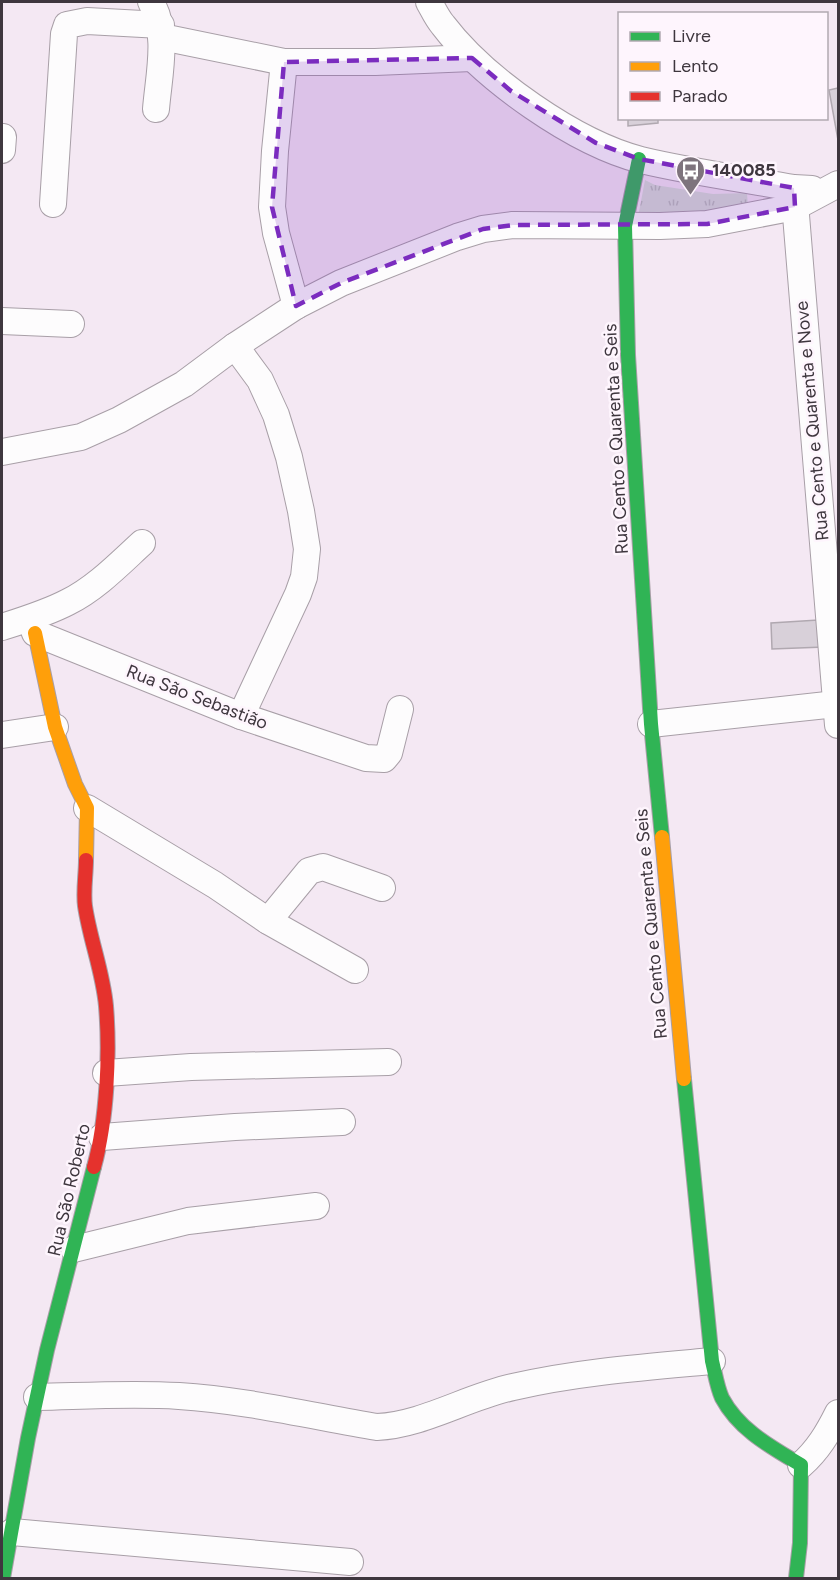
<svg xmlns="http://www.w3.org/2000/svg" width="840" height="1580" font-family="Figtree,sans-serif">
<defs>
<pattern id="park-tufts" width="24" height="20" patternUnits="userSpaceOnUse" patternTransform="scale(1.5)"><rect width="24" height="20" fill="#d7ded8"/><path d="M3 7l-1-3M5 7V3M7 7l1-3M15 17l-1-3M17 17v-4M19 17l1-3" fill="none" stroke="#babfba"/></pattern>
</defs>
<rect width="100%" height="100%" fill="#f4e8f3"/>
<path fill="url(#park-tufts)" d="M645 180 655 185 713 194 747 193 748 207 638 217Z"/>
<g fill="#d8d0d9" stroke="#b0a8b0" stroke-width="1.5">
<path d="M838 88V140L829 90Z"/>
<path d="M628 118H658V123L628 126Z"/>
<path d="M818 620 824 647 772 649 771 623Z"/>
</g>
<g fill="none" stroke-linecap="round" stroke-linejoin="round">
<defs>
<g id="street">
<path d="M151 2C169 34 159 73 156 109"/>
<path d="M429 2C433 9 437 18 443 25 484 79 575 143 641 160 691 172 743 179 794 188L812 189"/>
<path d="M162 37 284 62H375L472 58"/>
<path d="M284 62 275 151 272 207 276 233 296 306"/>
<path d="M2 150 3 137"/>
<path d="M794 191 838 725"/>
<path d="M53 204 64 34 67 25 87 21 161 25"/>
<path d="M2 321 71 324"/>
<path d="M235 346 260 380 276 415 289 457 301 511 307 549 304 577 298 594 241 716"/>
<path d="M2 452 81 437 119 420 184 384 235 346 296 306 341 283 457 237 483 229 513 225 660 226 707 224 795 207 838 184"/>
<path d="M30 619 35 633 241 716 366 758 384 759 389 753 400 709"/>
<path d="M2 627C24 620 47 613 68 602 96 588 119 564 142 543"/>
<path d="M651 724 836 704"/>
<path d="M2 735 55 727"/>
<path d="M87 808 215 885 268 921 355 970"/>
<path d="M268 921 309 871 323 867 382 888"/>
<path d="M106 1073 191 1067 388 1062"/>
<path d="M102 1137 235 1127 342 1122"/>
<path d="M74 1249 188 1221 316 1206"/>
<path d="M37 1397C84 1396 131 1393 179 1396 244 1400 312 1416 377 1427 423 1425 467 1397 513 1387 578 1372 646 1367 712 1361"/>
<path d="M801 1465C818 1450 828 1433 838 1413"/>
<path d="M12 1532 350 1562"/>
</g>
<g id="fast">
<path d="M639 159 625 226 628 355 651 724 662 837"/>
<path d="M684 1079 712 1361C715 1373 717 1387 722 1398 739 1430 771 1447 801 1465L800 1543 796 1578"/>
<path d="M3 1578 28 1438 47 1350 94 1167"/>
</g>
<g id="slow">
<path d="M35 633 55 727 75 784 87 808 86 860"/>
<path d="M662 837 684 1079"/>
</g>
<path id="jam" d="M86 860C86 875 83 891 85 906 90 940 103 972 106 1006 110 1054 107 1120 94 1167"/>
</defs>
<use href="#street" stroke="#a89fa7" stroke-width="28"/>
<use href="#fast" stroke="#a89fa7" stroke-width="16"/>
<use href="#slow" stroke="#a89fa7" stroke-width="16"/>
<use href="#jam" stroke="#a89fa7" stroke-width="16"/>
<use href="#street" stroke="#fdfcfd" stroke-width="26"/>
<use href="#fast" stroke="#30b455" stroke-width="14"/>
<use href="#slow" stroke="#ff9f0a" stroke-width="14"/>
<use href="#jam" stroke="#e5322d" stroke-width="14"/>
</g>
<path fill="#7b2cbf" fill-opacity="0.2" stroke="#7b2cbf" stroke-width="4.5" stroke-dasharray="12 8" stroke-linejoin="round" d="M472 58 511 91 596 143 639 159 794 188 795 207 707 224 513 225 483 229 341 283 296 306 272 207 284 62Z"/>
<defs>
<symbol id="bus-pin" viewBox="-11 -11 22 30"><path d="M0 17L-7.5 6A9.5 9.5 0 1 1 7.5 6Z" fill="#7e747d" stroke="#fef5fd"/><path d="M-5-6H5V4H4V6H2V4H-2V6H-4V4H-5ZM-3.5-4V0h7V-4ZM-3.5 1.2v1.5H-2V1.2ZM2 1.2v1.5H3.5V1.2Z" fill="#fff"/></symbol>
</defs>
<g fill-rule="evenodd">
<use href="#bus-pin" x="674" y="154" width="33" height="45"/>
</g>
<g text-anchor="middle" dominant-baseline="central" stroke-width="5" stroke-linejoin="round" paint-order="stroke">
<g font-size="18" font-weight="bold" fill="#3e363e" stroke="#fef5fd" text-anchor="start">
<text x="712" y="170">140085</text>
</g>
<g font-size="18" fill="#3e363e" stroke="#fef5fd">
<text transform="translate(812 421) rotate(-95)">Rua Cento e Quarenta e Nove</text>
<text transform="translate(616 439) rotate(-93)">Rua Cento e Quarenta e Seis</text>
<text transform="translate(197 697) rotate(21)">Rua São Sebastião</text>
<text transform="translate(651 924) rotate(-95)">Rua Cento e Quarenta e Seis</text>
<text transform="translate(69 1190) rotate(-77)">Rua São Roberto</text>
</g>
</g>
<rect width="840" height="1580" fill="none" stroke="#3e363e" stroke-width="6"/>
<rect x="618" y="12" width="210" height="108" fill="#fef5fd" stroke="#b1a9b1" stroke-width="1.5"/>
<rect x="630" y="32" width="30" height="9" fill="#30b455" stroke="#b1a9b1" stroke-width="1.5"/>
<text x="672" y="42" font-size="18" fill="#3e363e">Livre</text>
<rect x="630" y="62" width="30" height="9" fill="#ff9f0a" stroke="#b1a9b1" stroke-width="1.5"/>
<text x="672" y="72" font-size="18" fill="#3e363e">Lento</text>
<rect x="630" y="92" width="30" height="9" fill="#e5322d" stroke="#b1a9b1" stroke-width="1.5"/>
<text x="672" y="102" font-size="18" fill="#3e363e">Parado</text>
</svg>
